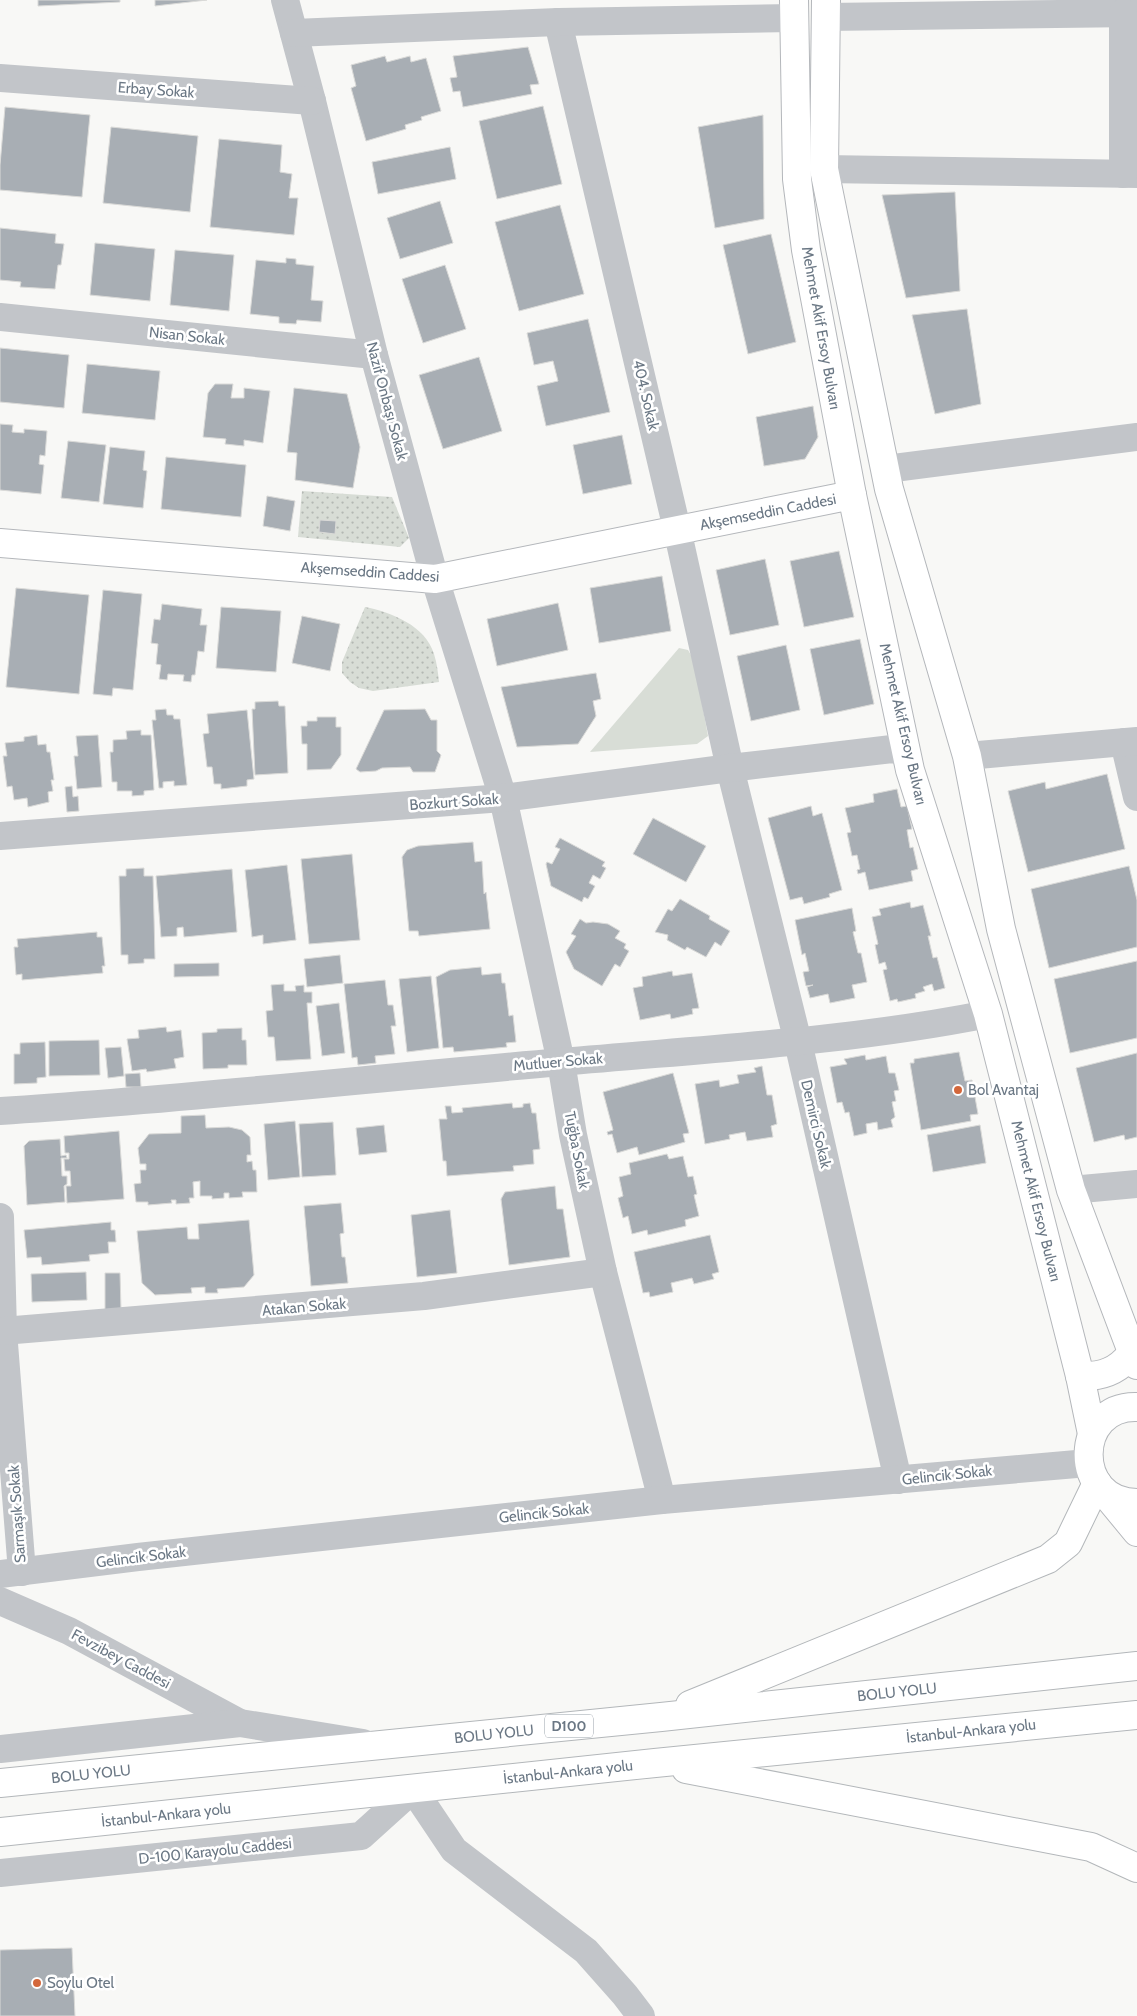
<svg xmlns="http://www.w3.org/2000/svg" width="1137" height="2016" font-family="Cabin,sans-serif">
<defs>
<pattern id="park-dots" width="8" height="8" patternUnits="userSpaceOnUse" patternTransform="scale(1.25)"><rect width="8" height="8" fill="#d8ddd6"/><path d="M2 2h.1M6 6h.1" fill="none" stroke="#b3b8b3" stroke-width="1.8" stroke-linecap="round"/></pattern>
</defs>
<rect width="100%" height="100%" fill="#f8f8f6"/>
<g fill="url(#park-dots)">
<path d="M302 491 392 497 409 538 400 547 298 537Z"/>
<path d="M365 607C391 612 426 626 434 654 437 663 438 673 439 682L373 691 359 688 350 682 342 673V662Z"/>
</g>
<path fill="#d8ddd6" d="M679 648 688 650 694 660 708 736 697 744 590 752Z"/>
<g fill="#a8aeb4" stroke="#dadad8">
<path d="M38 0H120V2L38 6Z"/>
<path d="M155 0H207L155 6Z"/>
<path d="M528 47 539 84 530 85 532 94 463 107 460 91 453 92 450 78 457 77 453 56Z"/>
<path d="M385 56 387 62 410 56 411 62 426 58 441 111 421 117 422 120 405 125 406 129 366 141 351 88 356 86 351 65Z"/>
<path d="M543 106 562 184 497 199 479 121Z"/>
<path d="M5 107 90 115 82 197 0 190V165Z"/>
<path d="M763 115 764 219 715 228 698 127Z"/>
<path d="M111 127 198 136 190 212 103 203Z"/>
<path d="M219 139 282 145 280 172 292 174 289 198H298L294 235 210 227Z"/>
<path d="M450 147 456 179 378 194 372 162Z"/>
<path d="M955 192 960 291 906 298 882 195Z"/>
<path d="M440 201 453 243 400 259 387 218Z"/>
<path d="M560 205 584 294 519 311 495 222Z"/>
<path d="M0 228 56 234 55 243 64 244 61 265H58L55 289 20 287 21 282 0 280Z"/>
<path d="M771 234 796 342 748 354 723 245Z"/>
<path d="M95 243 155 249 150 301 90 295Z"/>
<path d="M175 250 234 255 229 311 170 305Z"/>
<path d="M286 258 296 259V264L314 266 311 300 323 301 321 322 297 320 296 324 279 323V317L250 314 256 260 286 263Z"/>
<path d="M445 265 466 329 423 343 402 279Z"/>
<path d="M967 309 981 404 935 414 912 315Z"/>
<path d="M588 319 610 412 546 426 537 386 558 381 553 361 534 365 527 333Z"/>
<path d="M0 348 69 355 64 408 0 402Z"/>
<path d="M479 357 502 431 443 449 419 375Z"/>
<path d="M87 364 160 371 155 420 82 413Z"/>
<path d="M215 384H233L231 398H244V388L270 391 263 443 244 440V446L225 444 226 439 203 437 208 393Z"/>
<path d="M294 388 347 394 360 447 353 488 295 480 297 453 287 452Z"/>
<path d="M813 406 818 437 805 459 764 466 756 417Z"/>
<path d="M0 424 13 425 12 432 24 433V429L47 431 45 456 40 455 39 464 44 465 41 494 0 490Z"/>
<path d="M622 435 632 484 583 494 573 445Z"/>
<path d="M68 441 106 445 99 502 61 498Z"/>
<path d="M110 447 145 451 143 470 147 471 143 508 103 504Z"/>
<path d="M166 457 246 465 241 517 161 509Z"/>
<path d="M267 496 295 501 290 531 263 526Z"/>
<path d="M320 520 336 521 335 534 319 532Z"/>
<path d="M839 551 854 617 804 627 790 561Z"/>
<path d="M765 559 779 625 730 635 716 570Z"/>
<path d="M662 576 671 631 599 643 590 588Z"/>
<path d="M16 588 89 595 79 694 6 687Z"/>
<path d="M103 590 142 594 133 690 113 688 112 696 93 694Z"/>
<path d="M558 603 568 650 497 666 487 619Z"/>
<path d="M162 604 202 609 200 625H207L204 652 198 651 195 675H192L191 682 183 681 184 675 168 674 167 680 159 679 161 665 156 664 158 644 151 643 154 619 160 620Z"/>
<path d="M221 607 281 611 276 672 216 668Z"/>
<path d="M302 616 340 624 330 671 292 663Z"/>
<path d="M860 639 874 704 824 715 810 649Z"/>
<path d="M786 645 800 710 751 721 737 656Z"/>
<path d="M596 673 601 699 593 701 596 716 578 744 517 747 501 687Z"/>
<path d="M278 701 279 706H285L288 773 255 775 252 709H255V702Z"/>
<path d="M166 709 167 715H173L174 719H180L187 785 174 786V781L163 782V788H159L152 720H156L155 710Z"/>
<path d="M425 709 431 720H437V751L441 755 435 772H413L410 767 382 768 376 771 360 772 356 769 384 710Z"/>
<path d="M247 710 254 779 247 780V786L221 789V784H214L212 767H207L203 734 209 733 207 714Z"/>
<path d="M317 717H336V727H341V755L331 769 307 770V744H302L301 726H307V721H317Z"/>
<path d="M141 730V735H151L154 790 144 791V795L132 796V791H117V782H112L110 752H113V740L127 739 126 731Z"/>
<path d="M37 735 38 745 46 744 47 752H50L54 780H51L53 791 48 792 49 802 28 807 27 798 14 800 12 786 7 787 3 756H7L5 743 24 741V737Z"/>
<path d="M98 735 102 787 77 789 74 756H78L76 736Z"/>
<path d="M1107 774 1125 849 1028 872 1008 791 1045 782 1046 789Z"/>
<path d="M72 786 73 797 78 796 79 811 67 812 65 787Z"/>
<path d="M897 789 901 807 907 806 912 829 907 830 910 848 913 847 918 869 911 871 913 881 869 890 865 872 858 874 857 870 860 869 857 855 852 856 847 833 851 832 845 808 874 802 873 794Z"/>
<path d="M811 806 813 816 822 813 842 890 829 894 830 897 804 904 802 897 790 900 768 818Z"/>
<path d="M653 818 706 846 686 882 633 854Z"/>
<path d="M560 838 605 862 602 866 606 868 600 879 593 875 589 883 595 886 588 899 584 897 582 902 551 886 546 864 547 862 552 864 560 849 555 847Z"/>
<path d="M473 842 475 862 482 861 484 894 486 892 490 929 419 936 418 931H409L402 857 407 850 418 846Z"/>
<path d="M352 854 360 940 309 944 301 859Z"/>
<path d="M287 865 296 940 263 944V935L252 937 245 870Z"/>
<path d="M1129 866 1137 900V947L1049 968 1031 889Z"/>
<path d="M144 868V876H153L155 959H144V963L128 964V955H121L119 876H126V869Z"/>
<path d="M232 869 237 932 184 937 183 927 177 928V936L161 937 156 876Z"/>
<path d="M680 899 710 916 709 919 730 931 721 946 715 942 706 957 687 947 685 950 667 940 668 935 655 932 668 909 672 911Z"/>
<path d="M910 902 911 908 923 905 931 936H928L933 958 937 957 945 988 934 991 932 984 923 987 925 991 915 994 916 998 898 1002 897 999 890 1001 883 970 887 969 885 962 879 964 875 945 878 944 872 917 881 915 879 909Z"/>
<path d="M852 908 856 931 853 932 858 953H861L867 982 852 985 855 998 830 1003 828 994 810 998 807 987 813 985 806 986 803 972 809 971 805 953 802 955 795 920Z"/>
<path d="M580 919 586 923 593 922 608 924 620 931 615 938 626 944 624 948 629 951 620 967 615 964 602 986 574 969 566 952 576 936 571 934Z"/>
<path d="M97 932V937H102L105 966H102L103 973 22 980V974L16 975 14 947H18L17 939Z"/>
<path d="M340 955 343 983 307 987 304 959Z"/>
<path d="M1137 961V1038L1070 1053 1054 979Z"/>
<path d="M219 963V976L174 977V964Z"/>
<path d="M481 967 482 975 501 973 502 983H505L509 1016 513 1015 516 1042 506 1043 507 1047 454 1052 453 1047 443 1048 436 977 450 970Z"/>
<path d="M672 971 673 976 692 973 699 1008 692 1009 693 1014 671 1019 670 1014 640 1020 633 988 643 986 642 977Z"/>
<path d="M431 976 439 1048 407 1052 399 979Z"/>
<path d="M385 980 388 1005H393L396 1026H391L395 1054 375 1056 376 1063 358 1065 357 1057 352 1058 344 984Z"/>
<path d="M284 984V991H296L295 986 304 985V992H312V1003H307L311 1059 276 1061 274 1037H268L266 1011 273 1010 271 985Z"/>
<path d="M339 1003 345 1053 322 1056 316 1006Z"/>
<path d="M166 1027 167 1032 181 1030 184 1057 174 1059 176 1068 147 1072 146 1069 132 1071 127 1039 139 1038 138 1030Z"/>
<path d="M242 1028V1040H246L247 1065H228V1068L203 1069 202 1033 217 1032V1029Z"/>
<path d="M99 1040 100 1075 49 1076V1041Z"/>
<path d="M45 1042 46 1077 37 1078V1083L14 1084V1054H20V1043Z"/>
<path d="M121 1047 124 1076 108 1078 105 1048Z"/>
<path d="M959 1052 965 1081 972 1080 978 1114 970 1115 971 1121 921 1130 910 1063H914V1059Z"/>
<path d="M1137 1053V1137L1125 1140 1124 1135 1094 1142 1076 1068Z"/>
<path d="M865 1055 866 1060 886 1056 889 1073H895L899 1090 894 1091 896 1101 892 1102 895 1117 891 1120 893 1127 878 1130 877 1122 866 1124 867 1133 854 1136 849 1112 845 1113 842 1102 837 1103 830 1067 847 1064 844 1059Z"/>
<path d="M762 1066 767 1095H772L777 1124 771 1126 773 1137 747 1141 745 1132 729 1135 730 1139 705 1144 695 1084 719 1080 720 1087 739 1083 737 1075 756 1072 754 1068Z"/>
<path d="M140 1073 141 1087H126L125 1074Z"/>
<path d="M673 1073 689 1133 683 1134 685 1142 639 1155 637 1147 617 1153 612 1134 608 1135 607 1132 613 1130 603 1092Z"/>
<path d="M512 1103 513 1108 523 1107V1104L530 1103 532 1113H536L540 1149 533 1150 534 1164 513 1166 514 1171 447 1176 446 1161H443L439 1119H447L445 1106H451L452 1113 463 1112 462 1108Z"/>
<path d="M205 1115 206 1128 229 1127 242 1130 250 1137 251 1155H247V1162L252 1161 253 1170H256L257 1192H242L243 1197 229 1198V1193H224V1198L212 1199V1196H200V1181L193 1182 194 1198H189L190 1203 176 1204V1200H171L172 1203 148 1205V1202H136L134 1184 141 1183 140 1170H146V1164H140L138 1148 149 1134 181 1133V1116Z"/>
<path d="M295 1121 300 1177 268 1180 264 1124Z"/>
<path d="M333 1122 336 1175 302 1177 299 1124Z"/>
<path d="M384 1125 387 1152 359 1155 356 1128Z"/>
<path d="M980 1125 986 1163 933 1172 927 1135Z"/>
<path d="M119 1131 124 1199 67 1203 66 1186H71L70 1171H65L64 1159H69V1153H65L64 1136Z"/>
<path d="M60 1139 61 1156 66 1155 67 1158H61L62 1176H67V1184L64 1186 65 1202 27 1205 24 1146 29 1141Z"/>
<path d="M667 1154 669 1159 683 1156 688 1177 693 1176 697 1194 694 1195 699 1216 685 1220 686 1226 648 1235 647 1230 632 1234 628 1216 623 1218 618 1198 623 1196 619 1177 631 1174 629 1163Z"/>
<path d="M555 1186 557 1209H563L570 1257 509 1265 501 1199 505 1192Z"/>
<path d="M341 1203 344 1233 340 1234 342 1257H345L348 1283 311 1286 304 1206Z"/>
<path d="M450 1210 457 1273 417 1277 411 1215Z"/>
<path d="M249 1220 254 1275 244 1287 217 1289 218 1293H205V1287L191 1288 192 1293 155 1295 142 1283 137 1231 187 1227 188 1239H199L198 1224Z"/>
<path d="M111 1222V1230H115L116 1242H108L109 1253 89 1255 90 1261 42 1265 41 1257 27 1258 24 1230Z"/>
<path d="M710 1235 719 1272 712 1274 714 1279 694 1284 692 1278 671 1283 673 1292 650 1297 649 1292 643 1293 634 1252Z"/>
<path d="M86 1272 87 1300 32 1302 31 1274Z"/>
<path d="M105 1273H120L121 1310H105Z"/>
<path d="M72 1948 75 2016H0V1950Z"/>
</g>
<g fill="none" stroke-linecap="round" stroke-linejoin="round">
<defs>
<g id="major">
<path d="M794 0 797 179 806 250 852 495 910 770 988 1014 1080 1376 1092 1434"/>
<path d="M826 0 824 169 889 489 967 756 1001 929 1071 1190 1137 1365"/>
<path d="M0 543 435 579 852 495"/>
<path d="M1080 1376C1102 1377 1118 1371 1131 1354"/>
<path d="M1137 1407C1073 1405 1072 1503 1137 1503"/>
<path d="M1104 1492 1137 1532"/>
</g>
<g id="highway">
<path d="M690 1705 1048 1559 1068 1543 1097 1483"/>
<path d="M686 1769 1091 1847 1137 1868"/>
<path d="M0 1783 661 1717 1137 1666"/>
<path d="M0 1832 655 1763 1137 1715"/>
</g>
</defs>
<use href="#major" stroke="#b4b7bb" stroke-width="30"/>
<use href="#highway" stroke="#b3b7ba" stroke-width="30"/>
<g stroke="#c2c5c9" stroke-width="28">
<path d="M285 0 312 101 374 355 435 579 503 798 561 1062 573 1135 603 1272 662 1500"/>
<path d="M826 17 1137 13"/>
<path d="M558 22 677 529 730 768 798 1042 898 1480"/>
<path d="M294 33 558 22 794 18"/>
<path d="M0 78 312 101"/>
<path d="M824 169 1137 174"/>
<path d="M1123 174V13"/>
<path d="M0 317 374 355"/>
<path d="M886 469 1137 437"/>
<path d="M1124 742 1137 797"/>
<path d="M967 756 1137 741"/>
<path d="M0 836 503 798 730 768 892 749 906 752"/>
<path d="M0 1111C188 1099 374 1078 562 1062 704 1049 847 1042 988 1014"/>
<path d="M1071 1190 1137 1184"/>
<path d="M0 1217 3 1331 22 1572"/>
<path d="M3 1331 424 1296 603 1272"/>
<path d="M0 1574 138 1557 662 1500 1088 1463"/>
<path d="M0 1601 69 1631 240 1723"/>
<path d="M0 1749 240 1723 363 1743"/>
<path d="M0 1873 361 1836 413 1789 454 1850 586 1951 625 1995 641 2016"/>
</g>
<use href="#major" stroke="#fff" stroke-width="28"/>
<use href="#highway" stroke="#fff" stroke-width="28"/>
</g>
<g fill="#d3673b" stroke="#fff" stroke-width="2">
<circle cx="958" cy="1090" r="5"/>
<circle cx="37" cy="1983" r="5"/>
</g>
<g text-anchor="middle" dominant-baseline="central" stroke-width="5" stroke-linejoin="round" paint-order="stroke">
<rect fill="#fff" stroke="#97a0a9" stroke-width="1" x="545" y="1714.5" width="48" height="23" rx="4"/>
<g font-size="14" font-weight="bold" fill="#6a7784">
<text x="569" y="1726">D100</text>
</g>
<g font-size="15" fill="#6a7784" stroke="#fff">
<text transform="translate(156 90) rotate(4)">Erbay Sokak</text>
<text transform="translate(821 328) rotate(80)">Mehmet Akif Ersoy Bulvarı</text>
<text transform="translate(187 336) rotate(6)">Nisan Sokak</text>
<text transform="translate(646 395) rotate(77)">404. Sokak</text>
<text transform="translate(387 401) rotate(75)">Nazif Onbaşı Sokak</text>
<text transform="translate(768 512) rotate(-11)">Akşemseddin Caddesi</text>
<text transform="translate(370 572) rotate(4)">Akşemseddin Caddesi</text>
<text transform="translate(903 724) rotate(77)">Mehmet Akif Ersoy Bulvarı</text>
<text transform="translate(454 802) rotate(-4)">Bozkurt Sokak</text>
<text transform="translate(558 1062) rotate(-5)">Mutluer Sokak</text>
<text transform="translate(816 1124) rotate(77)">Demirci Sokak</text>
<text transform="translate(577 1150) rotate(79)">Tuğba Sokak</text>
<text transform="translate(1036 1201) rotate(76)">Mehmet Akif Ersoy Bulvarı</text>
<text transform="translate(304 1307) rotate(-5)">Atakan Sokak</text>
<text transform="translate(947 1475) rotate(-6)">Gelincik Sokak</text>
<text transform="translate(544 1513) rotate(-6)">Gelincik Sokak</text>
<text transform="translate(17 1514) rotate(-94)">Sarmaşık Sokak</text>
<text transform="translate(141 1557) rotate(-7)">Gelincik Sokak</text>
<text transform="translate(121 1659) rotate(28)">Fevzibey Caddesi</text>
<text transform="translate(897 1692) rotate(-6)">BOLU YOLU</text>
<text transform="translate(971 1731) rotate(-6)">İstanbul-Ankara yolu</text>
<text transform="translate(494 1734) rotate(-6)">BOLU YOLU</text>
<text transform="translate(568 1772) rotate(-6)">İstanbul-Ankara yolu</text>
<text transform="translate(91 1774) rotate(-6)">BOLU YOLU</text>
<text transform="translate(166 1815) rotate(-6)">İstanbul-Ankara yolu</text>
<text transform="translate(215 1851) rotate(-6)">D-100 Karayolu Caddesi</text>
</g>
<g font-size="15" fill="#6a7784" stroke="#fff" text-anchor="start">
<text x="968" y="1090">Bol Avantaj</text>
<text x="47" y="1983">Soylu Otel</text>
</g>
</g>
</svg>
